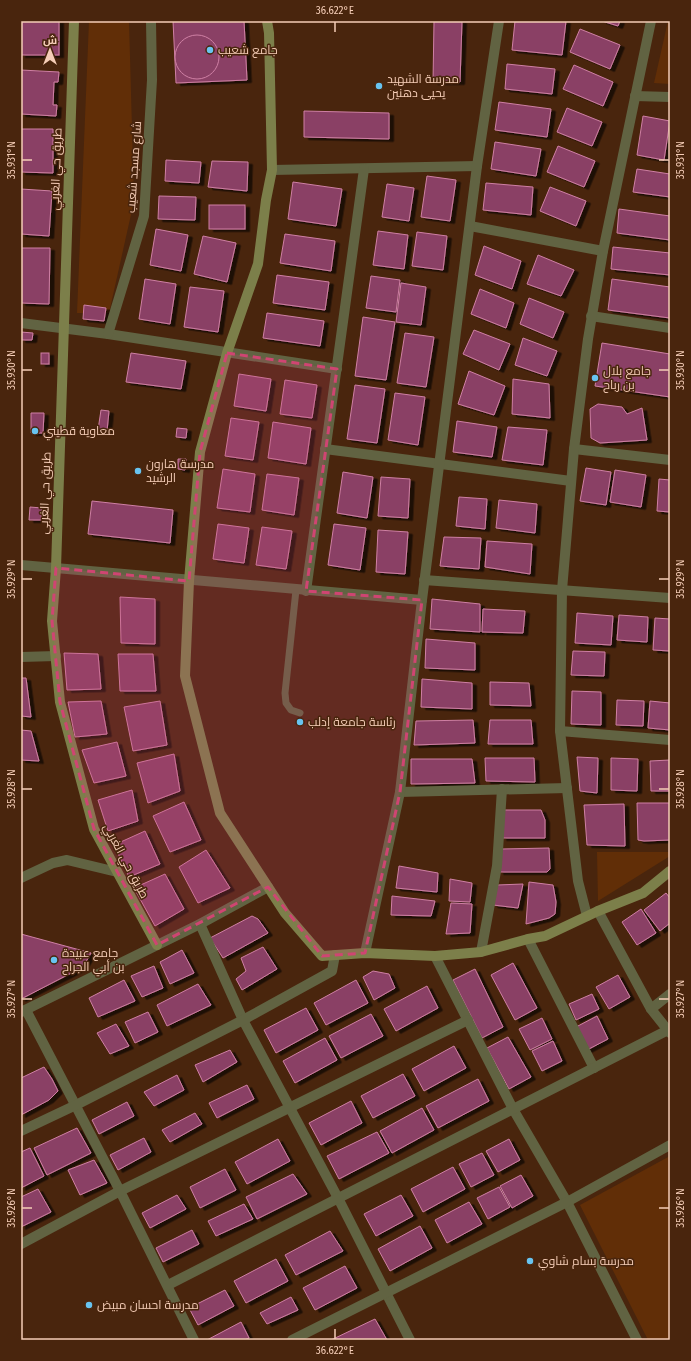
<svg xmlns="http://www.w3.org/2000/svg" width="691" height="1361" font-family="'Fira Sans',Cairo,sans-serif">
<defs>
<filter id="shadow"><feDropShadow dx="4.5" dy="2.5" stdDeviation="0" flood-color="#0009"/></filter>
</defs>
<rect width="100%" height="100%" fill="#49250d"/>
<g fill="#612e07">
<path d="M89 21H129L134 201 109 313H77Z"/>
<path d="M668 21H670V84L654 83Z"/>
<path d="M597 852H670V856L598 901Z"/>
<path d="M670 1156V1338L666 1340H648L580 1205Z"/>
</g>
<g fill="#8a4165" stroke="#cf7fa4" filter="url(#shadow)">
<rect x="21" y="21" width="38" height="34"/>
<path d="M173 21H244L247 80 176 83Z"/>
<path d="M434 21H462L460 82H433Z"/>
<path d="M515 21H566L562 55 512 50Z"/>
<path d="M602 21H620L618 26Z"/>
<path d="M580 29 620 45 610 69 570 52Z"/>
<circle cx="197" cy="57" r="22"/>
<path d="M507 64 555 69 552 94 505 89Z"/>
<path d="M574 65 613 82 603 106 563 89Z"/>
<path d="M21 70 59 72 58 82H54L53 105H57L56 116 21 114Z"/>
<path d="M499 102 551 109 547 137 495 130Z"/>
<path d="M567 108 602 122 592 146 557 132Z"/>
<path d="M304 111 389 113V139L304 137Z"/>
<path d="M643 116 670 121 664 160 637 155Z"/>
<path d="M21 129H53V173L21 172Z"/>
<path d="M495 142 541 149 536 176 491 169Z"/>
<path d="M558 146 595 161 584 187 547 172Z"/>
<path d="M166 160 201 162 199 183 165 181Z"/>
<path d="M212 161 248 162 247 191 208 187Z"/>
<path d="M637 169 670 174V197L633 192Z"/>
<path d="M427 176 456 180 450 221 421 217Z"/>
<path d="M293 182 342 189 336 226 288 219Z"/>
<path d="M486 183 533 187 531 215 483 210Z"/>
<path d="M387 184 414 188 409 221 382 217Z"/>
<path d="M550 187 586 201 576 226 540 211Z"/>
<path d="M21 189 52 191 49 236 21 234Z"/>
<path d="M159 196 196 197 195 220 158 219Z"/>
<rect x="209" y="205" width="36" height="24"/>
<path d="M619 209 670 216V240L617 233Z"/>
<path d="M156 229 188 235 181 271 150 265Z"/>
<path d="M378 231 408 235 404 269 373 265Z"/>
<path d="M417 232 447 236 443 270 412 266Z"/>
<path d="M285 234 335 241 331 271 280 263Z"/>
<path d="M203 236 236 243 227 282 194 274Z"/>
<path d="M484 246 521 261 512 289 475 275Z"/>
<path d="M613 247 670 253V275L611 269Z"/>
<path d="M21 248H50L49 304 21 303Z"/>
<path d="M538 255 574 270 561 296 527 284Z"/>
<path d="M277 275 329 282 325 310 273 303Z"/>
<path d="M371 276 400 280 396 312 366 308Z"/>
<path d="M145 279 176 284 170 324 139 319Z"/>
<path d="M612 279 670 287V318L608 310Z"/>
<path d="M401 283 426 287 421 325 396 322Z"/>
<path d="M190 287 224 291 218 332 184 327Z"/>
<path d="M480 289 514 303 506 328 471 314Z"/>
<path d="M529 298 564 312 553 338 520 324Z"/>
<path d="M84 305 106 308 104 321 83 319Z"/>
<path d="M267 313 324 321 320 346 263 338Z"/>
<path d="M363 317 395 322 386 380 355 376Z"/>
<path d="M474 330 510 344 499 370 463 354Z"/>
<path d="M21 332 33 333 32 340H21Z"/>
<path d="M405 333 434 337 426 387 397 383Z"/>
<path d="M523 338 557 351 547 376 515 365Z"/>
<path d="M602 343 670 354V397L595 386Z"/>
<rect x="41" y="353" width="8" height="11"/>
<path d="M131 353 186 361 181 389 126 382Z"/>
<path d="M469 371 505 386 494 415 458 404Z"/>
<path d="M239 374 271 379 266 411 234 406Z"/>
<path d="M513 379 549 384 550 418 512 414Z"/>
<path d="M285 380 317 385 312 418 280 414Z"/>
<path d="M355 385 385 389 377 443 347 439Z"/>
<path d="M395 393 425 397 418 445 388 440Z"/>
<path d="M598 404 622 407 627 414 642 408 647 440 600 443 591 438 590 409Z"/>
<path d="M101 410 109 411 107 431 98 430Z"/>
<path d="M31 413H44L43 433H31Z"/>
<path d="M231 418 259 422 253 460 225 456Z"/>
<path d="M457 421 497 427 492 457 453 452Z"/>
<path d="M273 422 311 428 306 464 268 458Z"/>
<path d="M508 427 547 430 543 465 502 460Z"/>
<path d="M177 428 187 429 186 438 176 437Z"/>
<path d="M178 459H186L185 470 178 469Z"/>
<path d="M586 468 611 472 606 505 580 501Z"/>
<path d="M223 469 255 474 250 512 217 508Z"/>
<path d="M615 470 646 475 641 507 610 502Z"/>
<path d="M343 472 373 477 367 518 337 513Z"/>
<path d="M267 474 299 478 294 515 262 510Z"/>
<path d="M381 477 410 479 408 518 378 516Z"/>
<path d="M659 479 670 480V512L657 511Z"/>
<path d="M459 497 487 499 485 529 456 526Z"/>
<path d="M499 500 537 504 535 533 496 528Z"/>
<path d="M92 501 173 510 170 543 88 534Z"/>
<path d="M30 507 42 508 41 520H29Z"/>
<path d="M218 524 249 528 244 563 213 559Z"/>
<path d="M334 524 366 528 360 570 328 565Z"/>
<path d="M262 527 292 531 286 569 256 565Z"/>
<path d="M378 530 408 532 405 574 376 572Z"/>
<path d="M444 537 481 538 479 569 440 566Z"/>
<path d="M487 541 532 544 530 574 485 567Z"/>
<path d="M120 597 155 599V644L121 643Z"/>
<path d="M432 599 480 604V632L430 629Z"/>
<path d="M483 609 525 611 523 633 482 632Z"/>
<path d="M577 613 613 616 611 645 575 643Z"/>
<path d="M619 615 648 617 647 642 617 640Z"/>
<path d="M655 618 670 619V651L653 650Z"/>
<path d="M426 639 475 643V670L425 668Z"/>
<path d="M573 651 605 652 604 676 571 675Z"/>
<path d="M64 653 98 654 101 689 67 690Z"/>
<path d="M118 654H153L156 691H120Z"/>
<path d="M21 678H26L31 717 21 716Z"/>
<path d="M422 679 472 683V709L421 707Z"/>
<path d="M490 682 529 683 531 706 490 705Z"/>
<path d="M572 691 601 692V725L571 724Z"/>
<path d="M617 700 644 701 643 726 616 725Z"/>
<path d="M101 701 107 734 75 737 68 702Z"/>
<path d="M160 701 167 745 133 751 124 707Z"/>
<path d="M650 701 670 703V730L648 728Z"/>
<path d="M473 720 475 743 414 745 416 721Z"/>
<path d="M490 720H531L533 744H488Z"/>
<path d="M21 730 31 731 39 761 21 760Z"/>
<path d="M117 742 126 776 94 783 82 750Z"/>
<path d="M174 754 180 791 148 803 137 763Z"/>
<path d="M577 757 598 758 597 793 580 791Z"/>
<path d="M485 758H534L535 782 486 781Z"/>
<path d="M611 758 638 759 637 791 611 790Z"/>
<path d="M411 759H472L475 783 411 784Z"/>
<path d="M670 760V791H651L650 761Z"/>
<path d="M132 790 138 821 108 831 98 800Z"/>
<path d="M184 802 201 840 170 852 153 816Z"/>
<path d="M637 803H670V840L644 841 638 840Z"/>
<path d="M624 804 625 846 587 845 584 805Z"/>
<path d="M504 810H541L545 820V838H502Z"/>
<path d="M145 831 160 864 129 877 114 845Z"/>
<path d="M549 848 550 869 547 872H499L501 849Z"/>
<path d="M206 850 230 888 198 903 179 867Z"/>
<path d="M399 866 438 873 437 892 396 888Z"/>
<path d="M165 874 184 909 155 926 134 888Z"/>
<path d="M450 879 472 883 470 902 449 901Z"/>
<path d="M529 882 553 885 556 902 555 914 549 918 526 924Z"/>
<path d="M523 884 518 908 493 905 497 885Z"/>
<path d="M666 893 670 898V923L660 931 644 910Z"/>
<path d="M392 896 435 901 431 916 391 915Z"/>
<path d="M451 903 472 904 470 933 446 934Z"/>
<path d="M641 909 656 933 637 945 622 922Z"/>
<path d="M252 916 258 919 268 933 223 958 210 938Z"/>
<path d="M21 934 91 953 83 967 21 999Z"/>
<path d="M263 947 277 969 242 990 236 979 246 971 241 958Z"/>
<path d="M182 950 194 973 170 984 160 962Z"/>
<path d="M513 963 537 1008 515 1020 491 975Z"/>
<path d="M154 966 163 988 142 997 131 976Z"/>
<path d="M475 969 503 1027 482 1038 453 980Z"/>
<path d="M373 971 389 974 395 988 374 1000 363 977Z"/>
<path d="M618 975 630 997 609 1009 596 987Z"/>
<path d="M124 980 135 1001 98 1017 89 998Z"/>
<path d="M356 980 368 1003 326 1025 314 1003Z"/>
<path d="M198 984 211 1005 167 1026 157 1005Z"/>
<path d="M427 986 438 1008 396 1031 384 1009Z"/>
<path d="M592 994 599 1009 576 1020 569 1004Z"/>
<path d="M306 1008 318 1030 276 1053 264 1030Z"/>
<path d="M148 1012 158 1032 135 1043 125 1022Z"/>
<path d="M371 1014 383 1036 341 1058 329 1036Z"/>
<path d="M597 1016 608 1039 587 1050 576 1027Z"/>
<path d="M542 1018 552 1039 530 1050 519 1029Z"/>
<path d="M116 1024 129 1046 110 1054 97 1033Z"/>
<path d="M508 1037 531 1077 509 1089 487 1048Z"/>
<path d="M325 1038 337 1060 295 1083 283 1061Z"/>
<path d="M553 1041 562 1061 542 1071 532 1051Z"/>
<path d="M454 1046 466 1068 424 1091 412 1069Z"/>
<path d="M230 1050 237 1062 203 1082 195 1065Z"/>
<path d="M44 1067 52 1079 58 1091 49 1100 21 1115V1078Z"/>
<path d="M403 1074 415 1096 373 1118 361 1096Z"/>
<path d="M177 1075 184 1090 154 1106 144 1092Z"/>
<path d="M478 1079 489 1101 438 1128 426 1106Z"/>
<path d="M247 1085 254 1099 217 1118 209 1103Z"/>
<path d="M351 1101 362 1123 321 1145 309 1123Z"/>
<path d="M127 1102 134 1116 99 1134 92 1120Z"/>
<path d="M422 1108 434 1130 392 1153 380 1131Z"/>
<path d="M195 1113 202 1124 170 1142 162 1130Z"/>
<path d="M77 1128 91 1153 47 1175 34 1148Z"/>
<path d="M377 1132 389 1153 339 1179 327 1156Z"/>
<path d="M144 1138 151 1152 118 1170 110 1155Z"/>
<path d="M278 1139 290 1161 247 1184 235 1162Z"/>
<path d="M509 1139 520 1160 498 1172 486 1151Z"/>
<path d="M30 1148 44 1176 21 1188V1152Z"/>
<path d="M482 1153 494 1175 471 1187 459 1164Z"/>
<path d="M94 1160 107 1183 80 1195 68 1170Z"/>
<path d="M453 1167 465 1189 423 1212 411 1189Z"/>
<path d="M225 1169 236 1190 200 1208 190 1187Z"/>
<path d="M293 1174 307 1194 257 1219 246 1197Z"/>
<path d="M521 1175 533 1196 512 1208 500 1186Z"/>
<path d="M499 1187 510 1207 488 1219 477 1198Z"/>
<path d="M38 1189 51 1212 21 1227V1197Z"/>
<path d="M177 1195 186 1209 150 1228 142 1213Z"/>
<path d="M401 1195 413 1216 376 1236 364 1214Z"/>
<path d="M469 1202 482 1224 447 1243 435 1220Z"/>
<path d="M244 1204 253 1219 216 1236 208 1221Z"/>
<path d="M420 1226 432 1248 390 1271 378 1249Z"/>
<path d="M192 1230 199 1244 163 1262 156 1248Z"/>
<path d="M330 1231 343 1251 296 1275 285 1255Z"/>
<path d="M276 1259 288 1281 246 1303 234 1281Z"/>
<path d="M345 1266 357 1288 315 1310 303 1288Z"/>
<path d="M225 1290 234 1306 198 1325 189 1308Z"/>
<path d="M291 1297 298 1310 267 1324 260 1313Z"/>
<path d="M375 1319 387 1340H331Z"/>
<path d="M241 1322 249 1338 245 1340H207Z"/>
</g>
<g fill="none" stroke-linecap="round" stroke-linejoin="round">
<path stroke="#616342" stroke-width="7" d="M296 590 285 693 286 703 291 710 300 713"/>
<g stroke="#616342" stroke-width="10">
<path d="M635 96 670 97"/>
<path d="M272 170 477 166"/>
<path d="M470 226 603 251"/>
<path d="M591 316 670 328"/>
<path d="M21 323 108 334 337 369"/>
<path d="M108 334 144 216 152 80 151 21"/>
<path d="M325 449 571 481"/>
<path d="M574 449 670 460"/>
<path d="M21 565 422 600"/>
<path d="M424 580 670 598"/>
<path d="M306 591 364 169"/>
<path d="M21 657 56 656"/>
<path d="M560 731 670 740"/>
<path d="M400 792 567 788"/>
<path d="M21 878 53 863 67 860 117 872"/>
<path d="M598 911 651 1009 670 1033"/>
<path d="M587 916 578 881 560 731 562 590 574 449 588 339 603 251 651 21"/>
<path d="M200 924 243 1020 338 1198 410 1340"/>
<path d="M528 939 594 1068"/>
<path d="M481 952 497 866 502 789"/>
<path d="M365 953 400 792 422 600 477 166 499 21"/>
<path d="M435 956 513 1109 567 1202 637 1340"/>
<path d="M651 1009 670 994"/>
<path d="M26 1010 120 1191 194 1340"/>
<path d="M21 1012 200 924 268 887"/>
<path d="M21 1131 76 1105 243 1020 332 971 335 955"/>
<path d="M21 1244 120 1191 468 1020"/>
<path d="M168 1285 668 1030"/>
<path d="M292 1340 567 1202 670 1145"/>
</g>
<g stroke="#7c7f4a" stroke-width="10">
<path d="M74 21 56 568 52 621 60 702 94 829 157 945"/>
<path d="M267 21 269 33 272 170 266 200 258 264 227 353 200 452 189 581 185 676 220 813 285 913 322 956 365 953 435 956 481 952 528 939 545 936 598 911 643 893 670 871"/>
</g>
</g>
<path fill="#cf4572" fill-opacity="0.2" stroke="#cf4572" stroke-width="3" stroke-dasharray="8 5" stroke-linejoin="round" d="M227 353 337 369 306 591 422 600 400 792 365 953 322 956 268 887 157 945 94 829 60 702 52 621 56 568 189 581 200 452Z"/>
<path fill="none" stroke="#f5cdb7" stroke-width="1.5" d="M335 22V32M22 160H32M659 160H669M22 370H32M659 370H669M22 579H32M659 579H669M22 789H32M659 789H669M22 999H32M659 999H669M22 1208H32M659 1208H669M335 1329V1339"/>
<g fill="#68c4f0" stroke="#49250d" stroke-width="1.5">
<circle cx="210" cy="50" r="4"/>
<circle cx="379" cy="86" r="4"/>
<circle cx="595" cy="378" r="4"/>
<circle cx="35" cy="431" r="4"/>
<circle cx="138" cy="471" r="4"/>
<circle cx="300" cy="722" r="4"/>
<circle cx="54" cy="960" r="4"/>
<circle cx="530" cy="1261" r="4"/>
<circle cx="89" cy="1305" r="4"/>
</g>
<g text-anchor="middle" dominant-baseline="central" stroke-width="3" stroke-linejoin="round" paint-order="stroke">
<g font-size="12" fill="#f5cdb7" stroke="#49250d" text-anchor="start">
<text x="218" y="50">جامع شعيب</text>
<text x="387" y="79">مدرسة الشهيد<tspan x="387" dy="14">يحيى دهنين</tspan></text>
<text x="603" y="371">جامع بلال<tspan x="603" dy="14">بن رباح</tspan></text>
<text x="43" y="431">معاوية قطيني</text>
<text x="146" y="464">مدرسة هارون<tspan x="146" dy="14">الرشيد</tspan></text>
<text x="308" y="722">رئاسة جامعة إدلب</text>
<text x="62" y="953">جامع عبيدة<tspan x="62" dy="14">بن أبي الجراح</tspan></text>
<text x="538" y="1261">مدرسة بسام شاوي</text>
<text x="97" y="1305">مدرسة احسان مبيض</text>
</g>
<g font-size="12" fill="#f5cdb7" stroke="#49250d">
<text transform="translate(134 167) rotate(-86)">شارع مسجد شعيب</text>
<text transform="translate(56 169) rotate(-88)">طريق حي الغربي</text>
<text transform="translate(45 493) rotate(-88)">طريق حي الغربي</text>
<text transform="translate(126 861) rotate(62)">طريق حي الغربي</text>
</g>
</g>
<rect width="691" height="1361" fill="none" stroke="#49250d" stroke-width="44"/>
<g transform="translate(50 50)" stroke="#49250d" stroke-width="3" paint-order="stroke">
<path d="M0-3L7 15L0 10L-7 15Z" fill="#f5cdb7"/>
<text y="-6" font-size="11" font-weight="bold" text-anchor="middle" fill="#f5cdb7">ش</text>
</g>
<rect x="22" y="22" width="647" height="1317" fill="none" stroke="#f5cdb7" stroke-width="1.5"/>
<g font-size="10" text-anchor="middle" fill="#f5cdb7">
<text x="335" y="14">36.622°E</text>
<text transform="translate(11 160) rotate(-90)" y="4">35.931°N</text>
<text transform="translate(680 160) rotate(-90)" y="4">35.931°N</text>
<text transform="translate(11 370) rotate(-90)" y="4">35.930°N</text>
<text transform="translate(680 370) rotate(-90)" y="4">35.930°N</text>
<text transform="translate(11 579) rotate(-90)" y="4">35.929°N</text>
<text transform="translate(680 579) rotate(-90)" y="4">35.929°N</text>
<text transform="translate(11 789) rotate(-90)" y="4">35.928°N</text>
<text transform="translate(680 789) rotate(-90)" y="4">35.928°N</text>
<text transform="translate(11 999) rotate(-90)" y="4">35.927°N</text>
<text transform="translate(680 999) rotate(-90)" y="4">35.927°N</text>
<text transform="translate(11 1208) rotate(-90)" y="4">35.926°N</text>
<text transform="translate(680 1208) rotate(-90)" y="4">35.926°N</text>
<text x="335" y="1354">36.622°E</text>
</g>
</svg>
